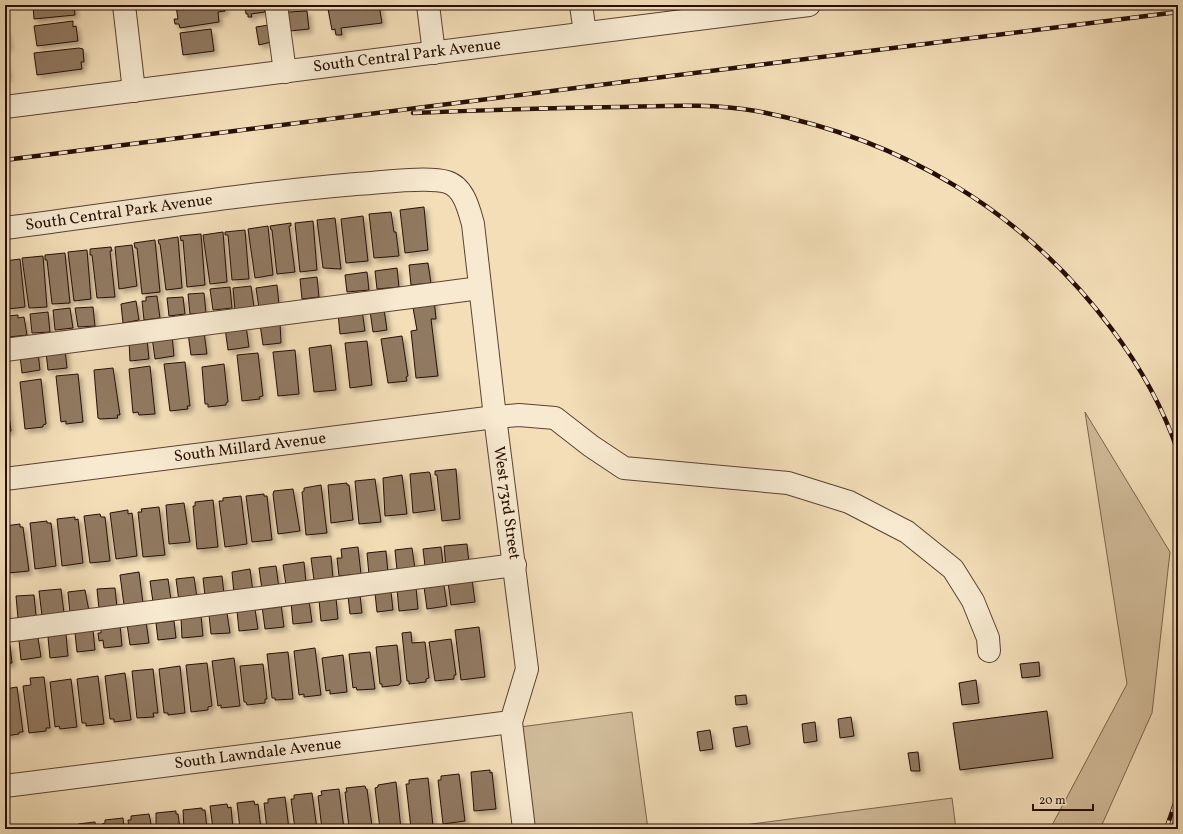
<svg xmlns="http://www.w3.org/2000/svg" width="1183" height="834" font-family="Vollkorn,serif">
<defs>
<filter id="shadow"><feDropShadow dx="3.5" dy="3.5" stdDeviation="2" flood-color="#0004"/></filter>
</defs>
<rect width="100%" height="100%" fill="#f3deb8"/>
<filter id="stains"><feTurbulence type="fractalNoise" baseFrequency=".005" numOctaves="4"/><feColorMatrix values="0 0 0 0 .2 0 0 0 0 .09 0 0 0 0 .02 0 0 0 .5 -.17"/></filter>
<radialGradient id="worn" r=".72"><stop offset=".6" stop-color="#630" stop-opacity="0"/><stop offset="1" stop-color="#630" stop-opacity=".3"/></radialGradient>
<g fill="#d0bb99" stroke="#7c644e">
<path d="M1085 412 1170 552 1152 713 1100 829H1050L1127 684Z"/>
<path d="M632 712 648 829H533L520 727Z"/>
<path d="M952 798 956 829H713Z"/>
</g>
<g fill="#917a62" stroke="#270e04" filter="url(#shadow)">
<path d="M33 5H74L75 15 34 19Z"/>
<path d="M187 5H224L225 11 218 12 219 22 180 28 179 24H175L174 19H178L176 6Z"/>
<path d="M241 5H264L265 12 251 14 252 17H248V14H246L245 5Z"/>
<path d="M364 5H379L382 23 341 28 342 35H336L335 29 332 30 328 9Z"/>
<path d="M307 11 309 29 290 31 288 12Z"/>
<path d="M73 21V27L76 26 78 41 37 46 34 26Z"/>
<path d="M269 25 271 42 259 45 256 27Z"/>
<path d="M211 29 214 51 183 55 180 33Z"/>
<path d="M5 30H6L9 47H5Z"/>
<path d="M79 48 83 49 84 62H81L82 69 37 75 34 53Z"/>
<path d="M5 58 8 77H5Z"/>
<path d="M424 207 428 250 405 253 400 210Z"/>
<path d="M391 212 394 232H396L399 256 374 258 369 214Z"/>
<path d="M363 216 368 261 346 263 341 219Z"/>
<path d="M335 218 341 269 323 268 317 220Z"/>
<path d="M313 221 317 270 300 272 295 223Z"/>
<path d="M291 223V226H289L295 272 277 274 272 230H271L270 226Z"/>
<path d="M268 226 273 275 255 278 248 229Z"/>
<path d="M245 230 249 279 232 280 228 235H225V232Z"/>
<path d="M223 232 227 282 210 284 203 235Z"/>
<path d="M201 234 205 285 187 287 183 240 181 241 180 236Z"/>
<path d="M178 237 182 288 166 290 160 244H159L158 240Z"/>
<path d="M155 240 160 292 142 294 137 248H135L134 243Z"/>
<path d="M132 245 137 286 119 289 115 247Z"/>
<path d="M111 247 112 251H110L115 297 97 298 92 255H90V249Z"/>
<path d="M87 250 91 299 74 301 68 252Z"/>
<path d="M65 253 70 303 52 304 47 260H45V255Z"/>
<path d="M43 256 47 307 29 308 22 258Z"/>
<path d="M20 259 25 307 8 309 5 286V261Z"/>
<path d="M428 263 431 283 411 285 409 265Z"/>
<path d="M397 268 399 287 377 289 375 271Z"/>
<path d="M367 272 369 290 347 292 345 275Z"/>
<path d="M317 277 319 297 302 299 300 279Z"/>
<path d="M277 285 279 305 259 308 256 288Z"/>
<path d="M251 286 254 307 235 310 233 288Z"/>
<path d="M230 287 232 308 213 310 210 289Z"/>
<path d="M204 293 206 313 190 314 188 294Z"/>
<path d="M157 296 160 318 144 320 142 301H146V297Z"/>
<path d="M183 297 185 314 169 316 167 298Z"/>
<path d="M434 299 436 319H431L438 376 416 378 411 331 417 330 412 302Z"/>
<path d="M136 301 139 320 123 323 121 304Z"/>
<path d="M93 307 95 326 78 327 75 308Z"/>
<path d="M70 308 73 328 55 330 53 310Z"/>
<path d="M384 309 387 330 373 332 370 311Z"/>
<path d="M362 310 365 331 340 334 338 313Z"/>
<path d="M48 312 50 332 32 333 30 314Z"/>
<path d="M18 315V318L24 317 27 335 9 337 7 316Z"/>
<path d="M280 322 281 343 263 345 260 324Z"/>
<path d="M246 326 249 347 228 350 225 328Z"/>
<path d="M204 332 207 354 191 355 188 333Z"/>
<path d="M172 335 174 356 155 359 152 337Z"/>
<path d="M402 336 408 376 406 377 407 381 388 383 381 339Z"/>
<path d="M147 339 149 359 130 361 129 341Z"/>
<path d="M367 341 372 385 350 388 345 343Z"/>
<path d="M331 345 336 390 314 392 309 348Z"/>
<path d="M65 349 67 368 48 370 46 352Z"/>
<path d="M295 350 299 394 278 396 273 352Z"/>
<path d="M38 352 40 370 22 373 20 355Z"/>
<path d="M258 353 263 396 259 397 260 399 242 401 237 355Z"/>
<path d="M185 362 190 406H187L188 409 170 411 164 364Z"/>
<path d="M224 364 228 402 226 403V405L208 407V404H205L202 367Z"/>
<path d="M150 366 155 414 139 415 138 412 133 413 129 369Z"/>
<path d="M113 368 120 415H117L118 418 100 419 98 418 94 370Z"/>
<path d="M78 374 83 422 66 424V421L61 422 56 376Z"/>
<path d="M41 379 46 424 43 425V427L25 429 20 382Z"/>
<path d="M5 385 11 431 5 432Z"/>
<path d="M456 469 460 519 442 521 437 475H435V471Z"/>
<path d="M429 472 430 473 435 510 413 513 410 474Z"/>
<path d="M402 475 407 514 385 516 383 478Z"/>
<path d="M375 479 381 522 359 524 355 481Z"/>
<path d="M347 483V485H349L353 520 331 523 328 485Z"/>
<path d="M321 485 327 533 306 535 302 492 304 491V488Z"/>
<path d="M293 489 300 531 278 534 273 494 274 491Z"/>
<path d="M264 494V496H267L272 540 252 542 246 496Z"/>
<path d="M241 496 247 544 225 547 219 501H223V498Z"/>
<path d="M213 500 218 547 197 549 193 506H195V502Z"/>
<path d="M184 503 190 542 169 544 166 505Z"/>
<path d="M159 507 165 555 143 557 138 512H142L141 509Z"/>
<path d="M128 510V514L132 513 137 556 116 559 110 513Z"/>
<path d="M100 514 101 517H105L110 561 90 563 84 516Z"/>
<path d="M75 517V520L78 519 83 563 62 566 57 519Z"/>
<path d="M47 521V523H51L56 566 35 569 30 523Z"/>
<path d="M20 524V527H23L29 571 8 573 5 547V526Z"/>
<path d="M467 544 469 563 446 566 444 546Z"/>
<path d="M358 547 361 574 339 576 337 558H342L341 549Z"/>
<path d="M441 547 443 564 425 566 423 549Z"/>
<path d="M412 548 415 569 397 570 395 550Z"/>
<path d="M386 551 388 573 369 575 367 553Z"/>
<path d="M331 556 333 578 314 580 311 558Z"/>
<path d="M304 562 306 582 286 585 283 565Z"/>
<path d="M276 566 279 588 262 590 259 568Z"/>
<path d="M250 569 253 592 234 594 232 572Z"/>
<path d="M139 572 143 603 124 605 120 575Z"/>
<path d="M222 576 224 594 205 596 203 578Z"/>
<path d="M194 577 197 598 179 601 176 579Z"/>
<path d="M168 579 171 600 153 602 150 581Z"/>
<path d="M472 579 475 602 451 605 448 582Z"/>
<path d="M444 585 447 606 427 609 424 587Z"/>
<path d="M416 587 418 609 399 611 397 589Z"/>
<path d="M115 588 117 607 99 609 97 589Z"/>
<path d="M61 589 64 613 42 616 39 591Z"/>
<path d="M85 590 89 611 70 613 68 592Z"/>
<path d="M391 592 393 610 377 612 375 593Z"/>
<path d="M5 594 8 621H5Z"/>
<path d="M34 595 36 616 18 618 16 596Z"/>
<path d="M360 595 362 613 350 614 348 596Z"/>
<path d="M336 598 338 619 321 621 319 600Z"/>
<path d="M309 600 312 622 293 624 291 602Z"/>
<path d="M281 604 284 627 265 629 262 606Z"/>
<path d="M255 609 258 629 239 631 237 611Z"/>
<path d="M227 613 230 633 211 634 209 615Z"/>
<path d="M201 615 203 636 182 638 181 618Z"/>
<path d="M146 621 149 643 130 645 127 624Z"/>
<path d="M174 621 176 638 158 640 156 623Z"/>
<path d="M120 625 122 646 104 648 103 640 99 641 98 633H101V627Z"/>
<path d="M479 627 485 677 461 680 455 630Z"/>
<path d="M93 630 95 650 77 652 75 633Z"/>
<path d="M411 632 412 643 425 642 429 678 426 679V682L409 684V681H407L402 633Z"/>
<path d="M66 634 68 656 50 658 48 637Z"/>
<path d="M38 638 41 657 21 660 19 640Z"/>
<path d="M451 639 456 675H454V679L435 681 429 642Z"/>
<path d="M5 645H10L12 663 5 664Z"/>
<path d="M397 645 401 682 399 685 382 687V684H380L376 647Z"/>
<path d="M315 648 321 695 304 697V694L299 695 294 651Z"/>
<path d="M288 652 293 699 275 700V698H272L267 654Z"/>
<path d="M370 652 375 689 357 690 356 687 353 688 349 654Z"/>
<path d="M343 655 347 692 330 694V690L326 691 322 658Z"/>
<path d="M234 658 240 706 221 708V705L218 706 212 661Z"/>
<path d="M1039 662 1040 676 1022 678 1020 664Z"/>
<path d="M207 663 212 706 208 707V710L191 712 186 665Z"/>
<path d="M263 664 267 699H265V703L247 705 246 702H244L240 666Z"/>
<path d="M180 666 185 713 168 715V713H164L159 669Z"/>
<path d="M153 669 158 713H153L154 717 137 718 132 671Z"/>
<path d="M125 673 131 720 114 722V719H110L105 676Z"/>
<path d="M98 676 104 724 86 726V723H82L77 679Z"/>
<path d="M44 677 50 728H46V731L29 733 23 686 31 685 30 678Z"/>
<path d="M71 679 77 727 60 729 59 726 55 727 50 682Z"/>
<path d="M976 680 979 703 962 705 959 683Z"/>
<path d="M17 687 23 732H19V734L5 736V689Z"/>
<path d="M746 695 747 704 736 705 735 696Z"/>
<path d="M1047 711 1053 758 960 770 953 723Z"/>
<path d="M851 717 854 736 840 738 838 719Z"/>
<path d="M815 722 817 741 804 743 802 724Z"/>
<path d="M747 726 750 744 736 747 733 728Z"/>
<path d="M710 730 713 749 700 751 697 732Z"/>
<path d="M918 752 920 771H911L908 753Z"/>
<path d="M490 770V773L492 772 496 809 474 811 471 772Z"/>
<path d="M459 774 465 821 443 824 438 780H441V776Z"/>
<path d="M428 778 433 826 411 828 406 784H409V780Z"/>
<path d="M396 782 401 829H380L375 788 378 787V785Z"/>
<path d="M365 786 366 789H367L372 826 349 828 345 792H347L346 788Z"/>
<path d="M339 789 344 829H322L318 796 322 795 321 791Z"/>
<path d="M312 793 317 829H295L291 799H294V795Z"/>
<path d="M285 797 289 829H267L264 803H268V799Z"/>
<path d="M254 801 255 805 258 804 261 829H240L237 803Z"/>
<path d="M227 804 228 808 231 807 233 829H213L210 806Z"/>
<path d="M202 808V810H205L207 829H184L183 810Z"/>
<path d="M176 811V814H178L180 829H156V813Z"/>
<path d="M149 814 152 829H129L128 820H131V816Z"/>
<path d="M123 818 124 829H103L102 824 105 823V820Z"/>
<path d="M95 822 96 829H74V827H78V824Z"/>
<path d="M67 827V829H49Z"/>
</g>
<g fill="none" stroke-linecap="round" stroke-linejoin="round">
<defs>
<g id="minor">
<path d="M124 5 134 91"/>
<path d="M276 5 285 72"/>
<path d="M428 5 434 53"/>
<path d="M581 5 585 33"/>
<path d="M5 107 809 5"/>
<path d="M5 228C122 213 239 194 356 184 379 183 427 176 447 182 464 187 469 210 473 224L495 417 527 669 511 722 524 829"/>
<path d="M5 350 480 288"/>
<path d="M5 479 495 417 519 415 555 418 591 446 624 468 788 483 849 502 907 532 953 569 973 601 988 638 989 651"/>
<path d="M5 631 515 565"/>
<path d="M5 786 511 722"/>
</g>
</defs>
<use href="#minor" stroke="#5a4231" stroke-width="24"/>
<use href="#minor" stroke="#f7ead1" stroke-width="22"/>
<defs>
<g id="rail">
<path d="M413 113C481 110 550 108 619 107 664 106 711 103 756 111 900 138 1023 210 1111 328 1139 365 1163 407 1178 452"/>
<path d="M5 160 1178 12"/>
<path d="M1166 829 1178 795"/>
<path d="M1172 829 1178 817"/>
</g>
</defs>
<use href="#rail" stroke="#270e04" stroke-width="4.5"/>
<use href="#rail" stroke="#f7ead1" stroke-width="3" stroke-dasharray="9" stroke-linecap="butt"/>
</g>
<g text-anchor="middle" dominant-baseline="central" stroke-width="3.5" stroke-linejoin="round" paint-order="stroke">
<g font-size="16" fill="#270e04" stroke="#f7ead1">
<text transform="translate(407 56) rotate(-7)">South Central Park Avenue</text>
<text transform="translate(119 213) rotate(-8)">South Central Park Avenue</text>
<text transform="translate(250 448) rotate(-7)">South Millard Avenue</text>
<text transform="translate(506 503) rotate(82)">West 73rd Street</text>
<text transform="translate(258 754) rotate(-7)">South Lawndale Avenue</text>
</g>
</g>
<rect width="1183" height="834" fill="none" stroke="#f3deb8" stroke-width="20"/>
<rect x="6" y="6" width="1171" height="822" fill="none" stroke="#270e04" stroke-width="2"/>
<rect x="10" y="10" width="1163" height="814" fill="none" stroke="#270e04"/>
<path d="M1033 804v6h60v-6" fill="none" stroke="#270e04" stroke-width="2"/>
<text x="1039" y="804" font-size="12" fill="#270e04" stroke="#f7ead1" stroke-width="3" paint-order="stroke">20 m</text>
<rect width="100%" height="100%" filter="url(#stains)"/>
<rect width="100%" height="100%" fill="url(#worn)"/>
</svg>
